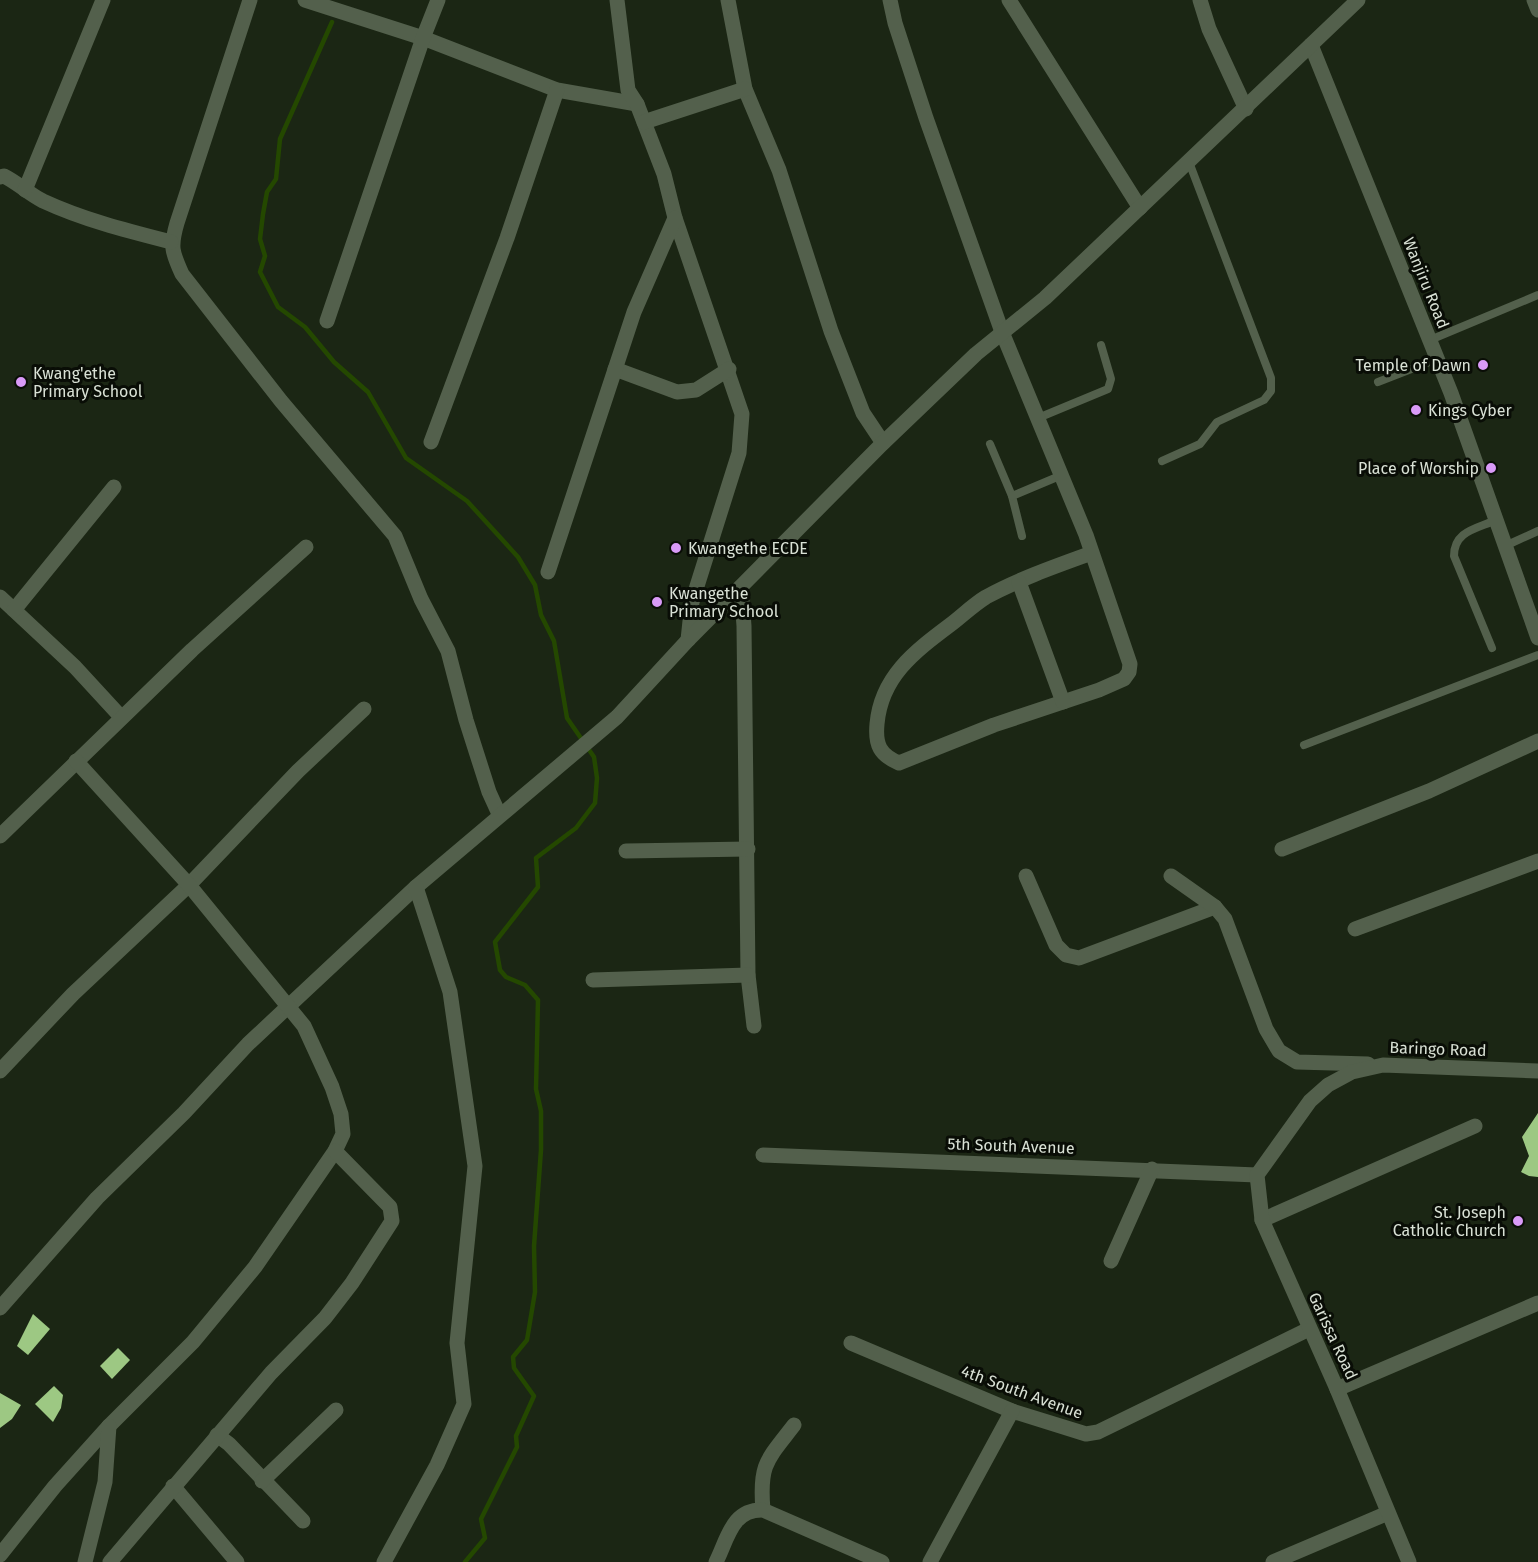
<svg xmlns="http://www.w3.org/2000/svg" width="1538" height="1562" font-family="'Fira Sans',sans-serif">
<rect width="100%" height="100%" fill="#1b2614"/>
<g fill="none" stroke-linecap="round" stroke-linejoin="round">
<path stroke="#244800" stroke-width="4.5" d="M332 22 280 139 276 179 267 192 263 214 260 239 265 256 260 272 278 307 305 327 334 362 368 392 406 458 467 501 518 557 535 585 541 615 554 641 567 718 594 757 597 778 595 803 576 828 536 858 538 887 495 942 500 970 506 977 525 985 538 1000 536 1089 541 1111V1150L534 1246 535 1292 527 1340 513 1357 514 1368 534 1396 516 1436 517 1447 481 1519 485 1538 465 1562"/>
</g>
<g fill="#9dc883">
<path d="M1538 1113V1177L1529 1176 1521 1172 1529 1156 1522 1137Z"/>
<path d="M33 1314 50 1329 28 1355 17 1346Z"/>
<path d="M118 1348 130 1360 112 1379 100 1366Z"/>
<path d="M54 1386 63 1395 61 1408 53 1422 35 1404Z"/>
<path d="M0 1393 21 1405 12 1419 0 1428Z"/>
</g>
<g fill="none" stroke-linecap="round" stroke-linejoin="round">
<g stroke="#53604c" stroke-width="8">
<path d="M1430 340 1538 295"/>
<path d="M1378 382 1437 359"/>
<path d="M1038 418 1108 389 1111 379 1101 345"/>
<path d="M990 444 1012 496 1022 536"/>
<path d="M1162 461 1200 444 1217 422 1264 400 1271 391V378L1189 162"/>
<path d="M1012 496 1062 475"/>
<path d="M1505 546 1538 531"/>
<path d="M1492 648 1454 556C1454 531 1476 529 1496 520"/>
<path d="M1304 745 1538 655"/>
</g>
<g stroke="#53604c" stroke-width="15">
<path d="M250 0 177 223C170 247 172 252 182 274L281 401 395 536 421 599 448 651 466 720 489 792 499 814"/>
<path d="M305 0 423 38 557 90 637 104"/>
<path d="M617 0 628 90 637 104 664 174 675 218 742 414 739 453 692 602 688 640"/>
<path d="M728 0 745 89 779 170 831 331 863 413 883 443"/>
<path d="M890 0 895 23 926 118 1002 332 1086 535 1130 664 1129 672 1124 679 1099 690 994 725 899 763C880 755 875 745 877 724 881 677 914 652 950 625 962 616 973 605 986 597 1019 579 1056 566 1092 553"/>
<path d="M1009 0 1140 208"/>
<path d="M1200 0 1209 29 1246 109"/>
<path d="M1534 0 1538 10"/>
<path d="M1311 45 1451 393 1538 638"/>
<path d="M644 122 745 89"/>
<path d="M0 177 4 176C18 183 29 194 43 201 84 220 128 231 171 242"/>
<path d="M25 190 103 0"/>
<path d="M327 321 423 38 438 0"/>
<path d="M615 369 677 392 696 390 729 369"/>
<path d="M431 442 507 238 557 90"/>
<path d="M548 572 634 312 675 218"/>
<path d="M1019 582 1063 702"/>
<path d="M741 587 744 626 748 975 754 1026"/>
<path d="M0 597 75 667 121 717"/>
<path d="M14 610 114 487"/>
<path d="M0 836 192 650 306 547"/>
<path d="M1282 849 1429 791 1538 741"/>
<path d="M626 851 748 849"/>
<path d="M1026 876 1056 945 1066 955 1079 958 1215 907"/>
<path d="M1171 876 1215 907 1225 919 1266 1029 1279 1051 1297 1062 1368 1064"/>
<path d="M1355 929 1538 861"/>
<path d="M593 980 748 975"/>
<path d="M0 1071 73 994 189 885 298 771 364 709"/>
<path d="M763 1155 1257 1175"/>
<path d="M1262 1220 1475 1126"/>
<path d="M1111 1261 1152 1169"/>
<path d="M0 1308 97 1198 184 1113 248 1044 416 887 617 717 688 640 883 443 976 354 1045 298 1358 0"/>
<path d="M851 1343 1012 1411 1086 1434 1098 1432 1309 1329"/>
<path d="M1337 1389 1538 1303"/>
<path d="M217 1435 229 1444 303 1521"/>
<path d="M262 1481 336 1410"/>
<path d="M173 1486 237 1562"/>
<path d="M763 1510C759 1464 767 1460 794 1425"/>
<path d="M0 1555 55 1486 109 1426 193 1342 255 1267 335 1151 343 1134 341 1114 332 1087 304 1026 189 885 76 761"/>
<path d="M85 1562 105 1482 109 1426"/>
<path d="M110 1562 271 1373 325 1318 352 1283 392 1221 390 1207 335 1151"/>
<path d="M384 1562 437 1465 464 1404 457 1343 475 1166 450 992 416 887"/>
<path d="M716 1562C728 1538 732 1509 763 1510L882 1562"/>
<path d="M930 1562 1012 1411"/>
<path d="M1273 1562 1388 1513"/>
<path d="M1409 1562 1337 1389 1262 1220 1257 1175 1310 1101 1328 1085 1352 1072 1383 1065 1538 1071"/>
</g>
</g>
<g fill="#d99af7" stroke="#090d06" stroke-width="2">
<circle cx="1483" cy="365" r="6"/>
<circle cx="21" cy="382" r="6"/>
<circle cx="1416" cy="410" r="6"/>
<circle cx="1491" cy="468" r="6"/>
<circle cx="676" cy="548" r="6"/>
<circle cx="657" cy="602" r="6"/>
<circle cx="1518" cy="1221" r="6"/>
</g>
<g text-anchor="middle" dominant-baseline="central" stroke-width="6" stroke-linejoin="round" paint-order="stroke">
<g font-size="16" fill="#d9e1d5" stroke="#090d06">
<text transform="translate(1426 283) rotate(68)">Wanjiru Road</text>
<text transform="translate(1438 1049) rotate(2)">Baringo Road</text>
<text transform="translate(1011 1146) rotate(2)">5th South Avenue</text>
<text transform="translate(1333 1336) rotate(65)">Garissa Road</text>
<text transform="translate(1022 1392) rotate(20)">4th South Avenue</text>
</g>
<g font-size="16" fill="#d9e1d5" stroke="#090d06" text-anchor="start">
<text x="1471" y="365" text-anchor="end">Temple of Dawn</text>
<text x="33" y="373">Kwang'ethe<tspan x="33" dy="18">Primary School</tspan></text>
<text x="1428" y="410">Kings Cyber</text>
<text x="1479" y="468" text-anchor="end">Place of Worship</text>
<text x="688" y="548">Kwangethe ECDE</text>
<text x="669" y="593">Kwangethe<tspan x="669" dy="18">Primary School</tspan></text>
<text x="1506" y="1212" text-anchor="end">St. Joseph<tspan x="1506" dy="18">Catholic Church</tspan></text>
</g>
</g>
</svg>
